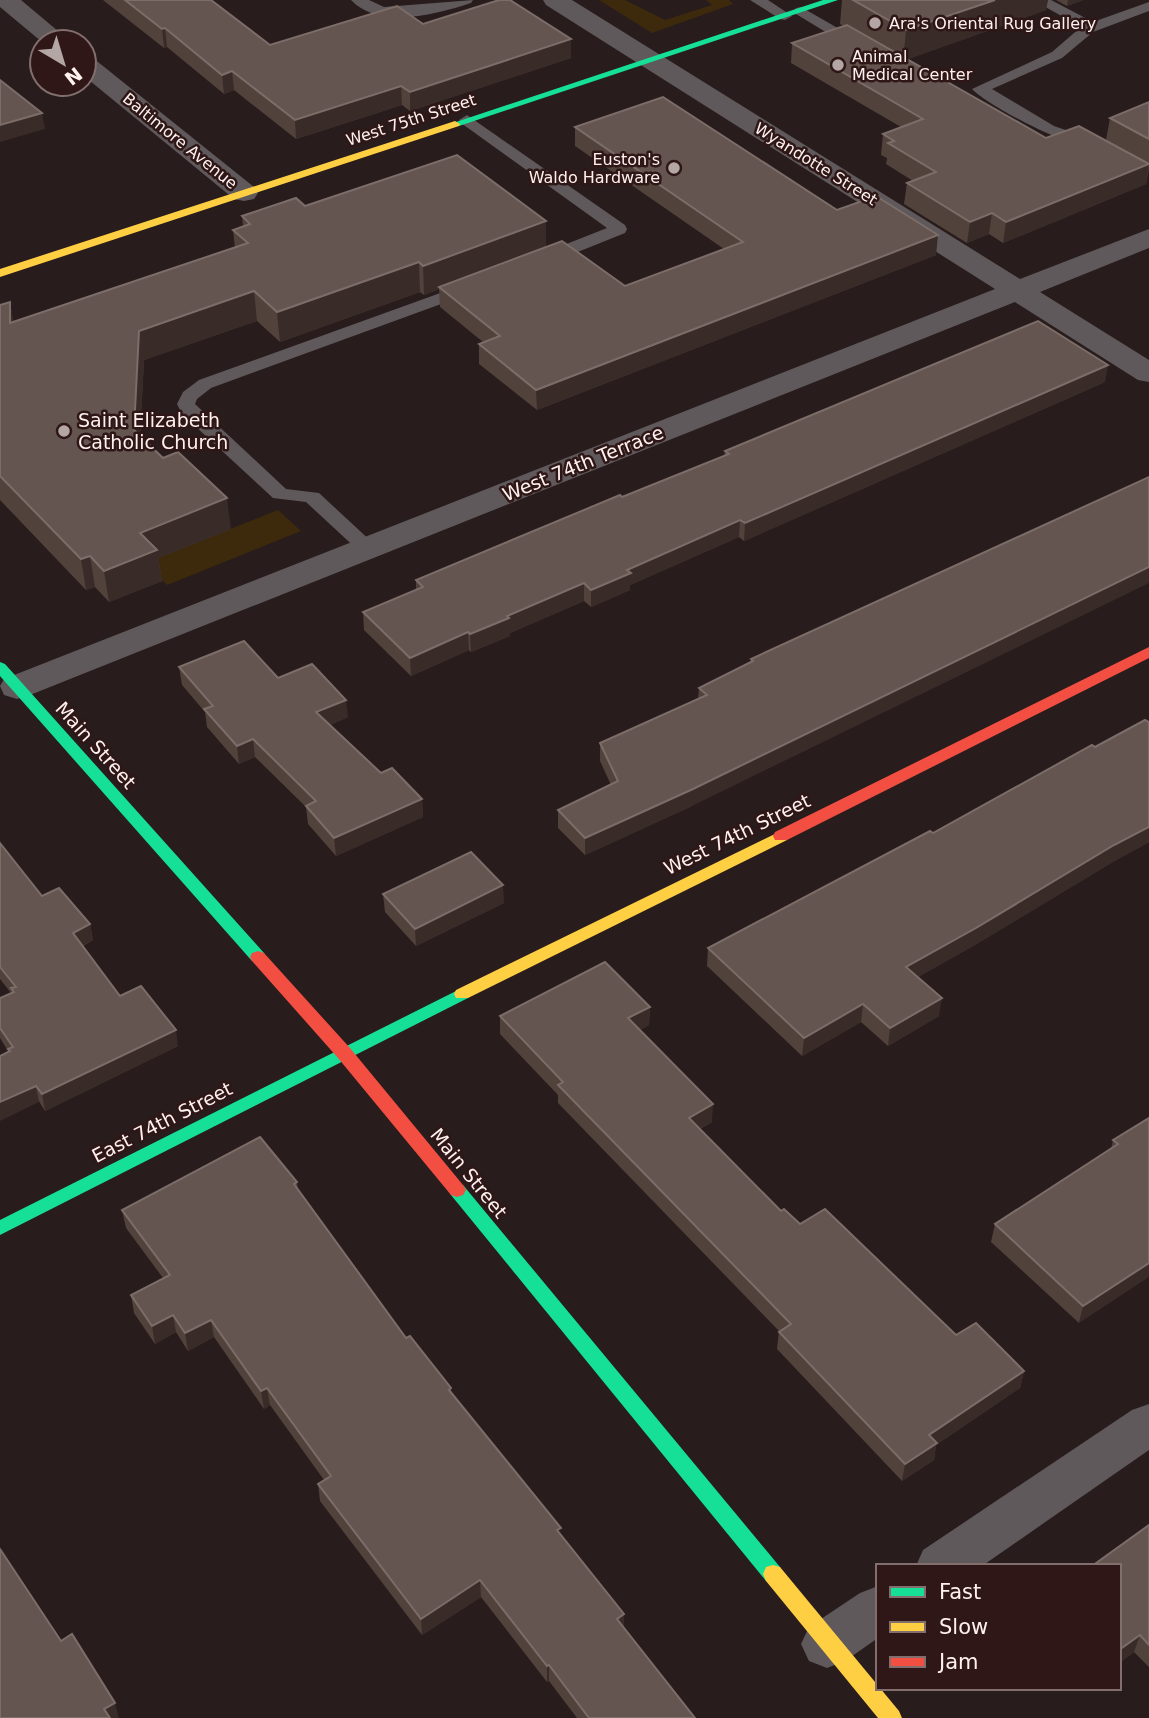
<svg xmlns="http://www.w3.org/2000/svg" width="1149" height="1718" font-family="'DejaVu Sans',sans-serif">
<rect width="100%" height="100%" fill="#281c1c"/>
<g fill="#3d2a0d">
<path d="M599 0H625L665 20 712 5 706 0H729L733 4 652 33Z"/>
<path d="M278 510 301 531 167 585 145 563Z"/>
</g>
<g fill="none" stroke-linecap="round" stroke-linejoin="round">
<g fill="#5f595b" fill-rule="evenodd">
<path d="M351 0H369L384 7 473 0 471 3C437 14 379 30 351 0Z"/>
<path d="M750 0H768L792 16 785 20 780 19Z"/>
<path d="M1033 0H1051L1093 22 1149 2V11L1093 32 1062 58 992 89 1054 126 1095 140 1097 143 1095 146C1074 152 987 105 972 89L1052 52 1081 27Z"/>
<path d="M801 7 862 42 864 45 857 49 852 48 796 14 794 11 796 8Z"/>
<path d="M467 115 625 225 627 229 625 233 548 264H536L533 260 536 256 607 228 461 123 459 120Z"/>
<path d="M468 283 477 288 474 292 211 388 197 399 195 404 286 489 319 493 374 544 377 548 374 552H360L306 502 273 498 182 414 177 404 183 392 199 380Z"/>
</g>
<g fill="#5f595b" fill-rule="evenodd">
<path d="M0 0H21L71 42H42L0 7Z"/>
<path d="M543 0H572L1020 279 1149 229V248L1040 292 1149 360V382L1138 380 1015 302 30 695 17 699 4 695 0 686 4 679 995 289 546 5Z"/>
<path d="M84 55 93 58 254 187 258 193 254 199 244 201 234 199 84 76Z"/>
<path d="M1149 1404V1450L982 1566H916L923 1550 1132 1410Z"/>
<path d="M878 1586V1638L845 1661 827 1668 809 1661 801 1644 809 1627 860 1593Z"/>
</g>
<g fill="#16e098" fill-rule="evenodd">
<path d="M823 0H838L459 126 450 124Z"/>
<path d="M0 662 5 664 264 953 266 957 264 961H252L0 676Z"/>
<path d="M462 988 468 990 470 994 468 998 0 1235V1220Z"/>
<path d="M457 1183 463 1185 780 1567 783 1574 780 1581 773 1583 766 1581 451 1195 448 1190 451 1185Z"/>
</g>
<g fill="#ffcf43" fill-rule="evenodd">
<path d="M455 121 460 124 459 126 0 277V269Z"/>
<path d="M781 831 787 832 789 836 787 840 468 998H456L454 994 456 990Z"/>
<path d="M773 1565 780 1567 899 1711 902 1718H878L766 1581 763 1574 766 1567Z"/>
</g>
<g fill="#f24e42" fill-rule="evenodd">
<path d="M1149 647V658L787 840H775L773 836 775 832Z"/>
<path d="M258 951 264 953 350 1048 463 1185 466 1190 463 1195 457 1197 451 1195 338 1058 252 961 250 957 252 953Z"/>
</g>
</g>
<g fill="#51423c">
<path d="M103 0H211L270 45 423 24 571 58 410 111 402 105 296 139 234 90 224 94 167 47 164 48Z"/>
<path d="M842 0H1048L1046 10 908 59 1046 138 1106 140 1110 118 1149 102V168L1146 184 1003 243 989 234 967 243 904 204 907 183 913 181 886 164 887 158 881 155 883 134 901 127 791 63 792 43 843 26 840 24Z"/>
<path d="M1056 0H1083L1067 6Z"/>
<path d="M575 127 837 210 936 255 537 410 479 364V344L483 342 440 307 439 289 424 295 420 292 280 342 257 321 144 360 140 435 231 529 158 558 162 581 109 602 95 587 86 590 0 500V305L10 302 13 322 235 248 233 230 243 227 242 216 305 206 546 221V247L625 286 724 249 575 146Z"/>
<path d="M1105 382 744 541 739 537 630 585V590L591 607 584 601 510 633V636L471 652 469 650 411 676 364 630 363 612 416 590V580L724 456 725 451Z"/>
<path d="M1149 477 692 806 585 855 558 828V810L611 785 600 761V743L698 699 699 688 751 662V659Z"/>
<path d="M179 667 278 678 348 717 330 725 381 773 422 799 423 817 336 856 308 824 306 807 255 757 239 764 207 727 205 712 182 685Z"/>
<path d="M1149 722V842L1111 863 973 946 918 977 939 1016 888 1046 861 1022 802 1056 707 966 708 948 933 833 1095 747Z"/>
<path d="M0 843 42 896 90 924 93 940 83 946 120 996 178 1046 45 1111 0 1038V998L11 993 0 979Z"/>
<path d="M383 894 504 903 416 946 385 912Z"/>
<path d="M650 1007 649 1025 640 1030 712 1122 700 1129 781 1211 956 1335 1024 1371 1020 1388 936 1445 934 1460 902 1481 777 1349 779 1331 558 1103V1095L500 1034V1016Z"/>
<path d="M1149 1118 1079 1323 991 1242 995 1224 1111 1149 1113 1140Z"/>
<path d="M297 1182 298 1191 406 1338 451 1388V1394L561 1535 624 1614V1627L695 1718H577L549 1681 547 1682 481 1597 422 1635 320 1501 318 1484 324 1480 270 1405 264 1409 214 1337 188 1351 176 1332 155 1344 134 1313 131 1295 163 1278 126 1228 122 1210Z"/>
<path d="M1149 1525V1667L1134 1652 1119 1663V1566Z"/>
</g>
<g fill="#392b27">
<path d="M995 0H1048L1046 10 903 61 906 30Z"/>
<path d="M1068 0H1083L1067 6Z"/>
<path d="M165 28 167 47 164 48 162 29Z"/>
<path d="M571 39V58L410 111V92Z"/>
<path d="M232 71 234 90 224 94 222 75Z"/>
<path d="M401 86 402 105 296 139 295 120Z"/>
<path d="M42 113 45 129 0 142V125Z"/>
<path d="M1149 164 1146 184 1003 243 1006 222Z"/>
<path d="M992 213 989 234 967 243 970 222Z"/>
<path d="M546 221V249L439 287V289L424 295 423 266Z"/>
<path d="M938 235 936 255 537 410 536 390Z"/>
<path d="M419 262 420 292 280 342 277 312Z"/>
<path d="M254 291 257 321 144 360 139 460 134 430 139 331Z"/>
<path d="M10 302 15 331 10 323Z"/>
<path d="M1108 365 1105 382 744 541 745 523Z"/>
<path d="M227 498 231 529 158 558 162 581 109 602 104 571 140 533Z"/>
<path d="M740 520 739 537 630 585V590L591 607V590L627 570Z"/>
<path d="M90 556 95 587 86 590 81 559Z"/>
<path d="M1149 567V583L692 806 585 855V838Z"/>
<path d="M584 583V601L510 633V636L471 652 470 634 507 616Z"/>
<path d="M468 632 469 650 411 676 410 658Z"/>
<path d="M346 700 348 717 318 730 316 712Z"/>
<path d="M253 739 255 757 239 764 237 746Z"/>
<path d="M422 799 423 817 336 856 334 838Z"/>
<path d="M1149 827V842L1111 863 973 946 904 985 906 967 1114 845Z"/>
<path d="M503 885 504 903 416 946 415 929Z"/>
<path d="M90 924 93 940 76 949 73 933Z"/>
<path d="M942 998 939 1016 888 1046 890 1028Z"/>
<path d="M863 1004 861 1022 802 1056 804 1038Z"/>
<path d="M650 1007 649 1025 628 1036V1018Z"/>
<path d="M176 1030 178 1046 45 1111 42 1094Z"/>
<path d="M36 1086 39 1102 0 1121V1102Z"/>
<path d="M713 1104 712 1122 688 1135 689 1118Z"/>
<path d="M1149 1263V1277L1079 1323 1083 1306Z"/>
<path d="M173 1315 176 1332 155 1344 152 1326Z"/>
<path d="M211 1320 214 1337 188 1351 185 1333Z"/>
<path d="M1024 1371 1020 1388 936 1445 934 1460 902 1481 905 1464 929 1435Z"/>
<path d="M267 1388 270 1405 264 1409 261 1391Z"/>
<path d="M480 1580 481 1597 422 1635 421 1619Z"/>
<path d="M624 1614V1630L617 1619Z"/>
<path d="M1140 1635 1134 1652 1119 1663V1650Z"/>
<path d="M549 1665V1681L547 1682V1666Z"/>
<path d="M115 1703 119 1718H107L104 1709Z"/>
</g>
<g fill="#645550" stroke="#7c6d69" stroke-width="2">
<path d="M125 0H211L270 45 397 6 423 24 499 0H510L571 39 410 92 401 86 295 120 232 71 222 75 165 28 162 29Z"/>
<path d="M853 0H995L906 30Z"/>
<path d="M847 25 1046 138 1079 126 1149 164 1006 222 992 213 970 222 907 183 936 172 888 143 894 141 883 134 923 119 792 43Z"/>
<path d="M0 80 42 113 0 125Z"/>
<path d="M663 97 837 210 876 196 938 235 536 390 479 344 500 336 439 287 562 241 625 286 743 242 575 127Z"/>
<path d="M1149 102V139L1110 118Z"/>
<path d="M457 155 546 221 423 266 419 262 277 312 254 291 139 331 134 430 163 458 178 452 227 498 140 533 157 550 104 571 90 556 81 559 0 476V305L10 302V323L248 243 233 230 250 224 242 216 296 198 305 206Z"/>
<path d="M1038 321 1108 365 745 523 740 520 627 570 631 573 591 590 584 583 507 616 509 618 470 634 468 632 410 658 363 612 423 587 416 580 620 495 622 497 729 454 725 451Z"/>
<path d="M1149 477V567L693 789 585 838 558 810 618 781 600 743 707 695 699 688 753 661 751 659Z"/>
<path d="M244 641 278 678 312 664 346 700 316 712 381 773 392 768 422 799 334 838 306 806 316 801 253 739 237 746 204 709 213 706 179 667Z"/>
<path d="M1145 720 1149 722V827L1114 845 976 928 906 967 942 998 890 1028 863 1004 804 1038 708 948 930 831 933 833 1092 745 1095 747Z"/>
<path d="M0 843 42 896 59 888 90 924 73 933 120 996 141 986 176 1030 42 1094 36 1086 0 1102V1056L10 1051 8 1049 13 1047 0 1028V998L14 992 11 988 16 987 0 967Z"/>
<path d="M471 852 503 885 415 929 383 894Z"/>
<path d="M605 962 650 1007 628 1018 713 1104 689 1118 781 1211 784 1209 800 1224 825 1209 956 1335 976 1323 1024 1371 929 1435 937 1443 905 1464 779 1332 791 1324 558 1085 563 1082 500 1016Z"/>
<path d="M1149 1118V1263L1083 1306 995 1224 1118 1144 1113 1140Z"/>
<path d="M260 1137 297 1182 294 1184 406 1338 410 1336 451 1388 449 1390 561 1528 557 1530 624 1614 617 1619 695 1718H589L549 1665 547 1666 480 1580 421 1619 318 1484 331 1476 267 1388 261 1391 211 1320 185 1333 173 1315 152 1326 131 1295 170 1275 122 1210Z"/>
<path d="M1149 1525V1645L1140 1635 1119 1650V1566H1092Z"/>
<path d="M0 1549 61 1641 72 1634 115 1703 104 1709 110 1718H0Z"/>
</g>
<g fill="#b3a6a5" stroke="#2e1716" stroke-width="2.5">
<circle cx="875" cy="23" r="7"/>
<circle cx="838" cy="65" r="7"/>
<circle cx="674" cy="168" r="7"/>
<circle cx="64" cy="431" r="7"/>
</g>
<g text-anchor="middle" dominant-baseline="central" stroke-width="5" stroke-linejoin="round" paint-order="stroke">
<g font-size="16" fill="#fef1ef" stroke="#2e1716" text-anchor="start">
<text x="889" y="23">Ara's Oriental Rug Gallery</text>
<text x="852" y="56">Animal<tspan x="852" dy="18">Medical Center</tspan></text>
<text x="660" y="159" text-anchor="end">Euston's<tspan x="660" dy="18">Waldo Hardware</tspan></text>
</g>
<g font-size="16" fill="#fef1ef" stroke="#2e1716">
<text transform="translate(411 120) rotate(-18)">West 75th Street</text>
<text transform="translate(180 141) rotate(39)">Baltimore Avenue</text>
<text transform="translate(816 164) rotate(32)">Wyandotte Street</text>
</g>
<g font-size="19" fill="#fef1ef" stroke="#2e1716" text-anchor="start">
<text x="78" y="420">Saint Elizabeth<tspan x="78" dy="22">Catholic Church</tspan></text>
</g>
<g font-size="19" fill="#fef1ef" stroke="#2e1716">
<text transform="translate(583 463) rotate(-22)">West 74th Terrace</text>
<text transform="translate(96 745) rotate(48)">Main Street</text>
<text transform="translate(737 834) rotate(-26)">West 74th Street</text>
<text transform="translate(162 1122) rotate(-27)">East 74th Street</text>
<text transform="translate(469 1173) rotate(51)">Main Street</text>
</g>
</g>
<rect x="876" y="1564" width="245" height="126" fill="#2e1716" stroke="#816e6d" stroke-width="2"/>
<rect x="890" y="1587" width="35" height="10" fill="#16e098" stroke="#816e6d" stroke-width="2"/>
<text x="939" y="1599" font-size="21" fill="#fef1ef">Fast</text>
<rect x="890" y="1622" width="35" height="10" fill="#ffcf43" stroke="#816e6d" stroke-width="2"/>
<text x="939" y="1634" font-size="21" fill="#fef1ef">Slow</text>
<rect x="890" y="1657" width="35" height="10" fill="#f24e42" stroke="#816e6d" stroke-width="2"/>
<text x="939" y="1669" font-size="21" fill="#fef1ef">Jam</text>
<g transform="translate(63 63) rotate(142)"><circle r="33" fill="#2e1716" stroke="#816e6d" stroke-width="2"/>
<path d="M0-5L12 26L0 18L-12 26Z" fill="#b3a6a5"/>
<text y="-10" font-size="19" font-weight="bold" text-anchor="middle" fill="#fef1ef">N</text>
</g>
</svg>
